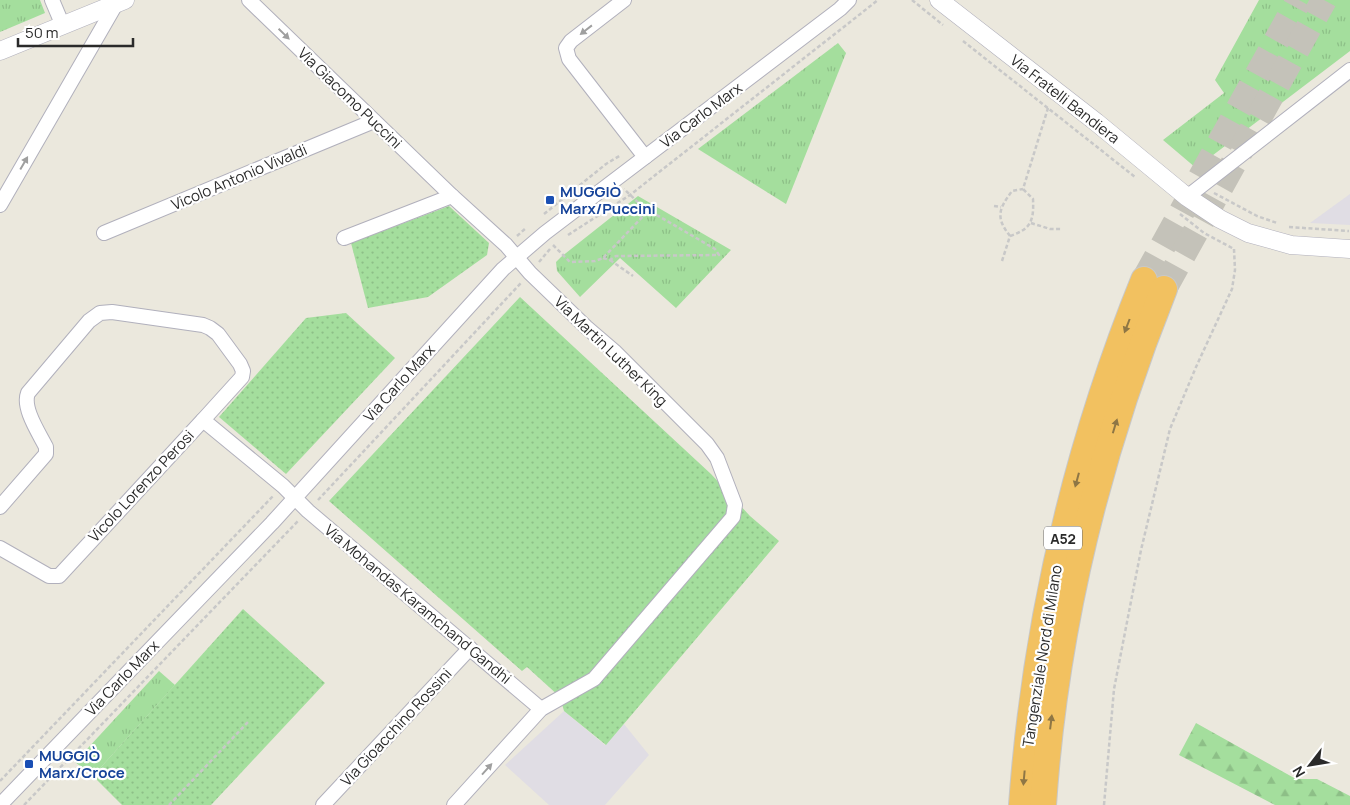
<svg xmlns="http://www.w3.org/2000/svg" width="1350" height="805" font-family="Manrope,sans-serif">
<defs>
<pattern id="grass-tufts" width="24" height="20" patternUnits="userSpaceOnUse" patternTransform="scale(1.25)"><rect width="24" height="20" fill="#a4de9d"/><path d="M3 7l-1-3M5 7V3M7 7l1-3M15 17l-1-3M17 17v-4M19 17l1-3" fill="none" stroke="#8dbf87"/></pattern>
<pattern id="forest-firs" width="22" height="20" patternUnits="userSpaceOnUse" patternTransform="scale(1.25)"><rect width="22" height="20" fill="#a4de9d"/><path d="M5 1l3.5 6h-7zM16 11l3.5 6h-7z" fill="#8dbf87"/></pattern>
<pattern id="garden-dots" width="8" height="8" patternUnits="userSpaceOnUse" patternTransform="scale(1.25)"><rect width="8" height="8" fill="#a4de9d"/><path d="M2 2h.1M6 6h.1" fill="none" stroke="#8dbf87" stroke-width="1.8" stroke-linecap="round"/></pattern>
</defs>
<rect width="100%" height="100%" fill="#ebe8dd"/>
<g fill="#e0dde4">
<path d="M1350 194V225L1310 223Z"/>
<path d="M564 711 605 745 624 724 649 755 605 805H549L505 765Z"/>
</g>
<g fill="url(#grass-tufts)">
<path d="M0 0H40L45 13 0 32Z"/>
<path d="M1259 0H1350V51L1196 168 1163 140 1224 93 1215 80Z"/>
<path d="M838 43 846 53 786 204 698 149Z"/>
<path d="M638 196 731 250 676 308 620 258 580 297 557 271 556 262 561 257Z"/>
<path d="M159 671 175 685 93 776 75 762Z"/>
</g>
<path fill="url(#forest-firs)" d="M1196 723 1296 779H1317L1350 796V805H1275L1179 755Z"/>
<g fill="url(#garden-dots)">
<path d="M449 206 489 243 487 255 428 297 368 308 351 243Z"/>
<path d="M520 297 711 474 750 516 779 541 606 745 564 711 560 697 527 667 522 671 329 501Z"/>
<path d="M346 313 395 358 286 474 219 417 306 318Z"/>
<path d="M243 609 325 683 211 805H122L93 776Z"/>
</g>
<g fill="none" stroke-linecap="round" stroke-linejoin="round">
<g stroke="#c4c2b9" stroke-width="26" stroke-dasharray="26 13" stroke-linecap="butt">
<path d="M1144 280 1299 0"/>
<path d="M1164 289 1324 0"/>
</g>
<defs>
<g id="minor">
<path d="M52 0 63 26"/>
<path d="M249 0 452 196 506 245 530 273 586 327 614 351 707 444 717 458 735 505 733 517 594 679 541 709 454 805"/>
<path d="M624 0 571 41 566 48 569 59 645 157"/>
<path d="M1187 197 1350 70"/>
<path d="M0 205 116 4"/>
<path d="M104 233 374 121"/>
<path d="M344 238 452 196"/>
<path d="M0 507 46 454V447C39 433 22 408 28 393L89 321 100 313 112 312 203 325 210 328 218 334 240 364 243 371 242 377 203 420"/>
<path d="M0 548 49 576H59L203 420 283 486 308 511 541 709"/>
<path d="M0 805 272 523 503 269 545 233 840 9 849 0"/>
<path d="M323 805 470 648"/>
</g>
<g id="tertiary">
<path d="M939 0 1096 122 1187 197 1220 219 1248 233 1291 245 1350 249"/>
<path d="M0 51 125 0"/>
</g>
<g id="motorway">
<path d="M1022 805C1035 625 1076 448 1144 280"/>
<path d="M1043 805C1055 627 1098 454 1164 289"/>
</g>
</defs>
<use href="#minor" stroke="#b1b0bc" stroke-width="16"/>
<use href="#tertiary" stroke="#b1b0bc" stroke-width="19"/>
<use href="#motorway" stroke="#c8c8c8" stroke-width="28"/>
<g stroke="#c8c8c8" stroke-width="2.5" stroke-dasharray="4 2.5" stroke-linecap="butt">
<path d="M912 0 943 25"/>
<path d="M963 41 1135 177"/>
<path d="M1214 193 1257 216 1277 223"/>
<path d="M994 206 1001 207"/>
<path d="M544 214 606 164 621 155"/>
<path d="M1180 214 1204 233 1234 249"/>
<path d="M1031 223 1050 229H1062"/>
<path d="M1289 227 1349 231"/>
<path d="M568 235 630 195 878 0"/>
<path d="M517 236 526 228"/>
<path d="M1010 236C1031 229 1034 221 1033 199L1023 189"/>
<path d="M553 245 570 262 595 261 603 258 649 210"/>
<path d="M603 258 610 260 616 256 719 255 715 249 643 207 624 189"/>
<path d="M610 260 633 276"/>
<path d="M1002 261 1010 236C995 217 999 209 1012 191L1023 189 1048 108"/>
<path d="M539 262 550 249"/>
<path d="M318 500 521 283"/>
<path d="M0 781 274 495"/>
<path d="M24 805 299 520"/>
<path d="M169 805 249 721"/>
<path d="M1104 805 1114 689 1141 550 1170 429 1196 367 1232 289 1235 270 1234 249"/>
</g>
<use href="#minor" stroke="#fff" stroke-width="14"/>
<use href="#tertiary" stroke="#fff" stroke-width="18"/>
<use href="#motorway" stroke="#f2c160" stroke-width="26"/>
</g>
<defs><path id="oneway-solid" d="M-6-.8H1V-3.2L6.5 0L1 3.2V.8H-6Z" transform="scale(1.25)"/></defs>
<g fill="#9f9f9f">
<use href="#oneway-solid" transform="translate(586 30) rotate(142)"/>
<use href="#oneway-solid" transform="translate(284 34) rotate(44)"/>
<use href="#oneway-solid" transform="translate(24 163) rotate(-60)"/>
<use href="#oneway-solid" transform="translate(487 769) rotate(-48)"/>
</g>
<g fill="#8e7645">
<use href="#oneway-solid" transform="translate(1127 326) rotate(111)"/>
<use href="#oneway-solid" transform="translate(1115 426) rotate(-73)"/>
<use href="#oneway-solid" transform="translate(1077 480) rotate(105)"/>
<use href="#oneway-solid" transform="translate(1051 722) rotate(-83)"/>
<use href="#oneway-solid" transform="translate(1024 778) rotate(95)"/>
</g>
<g fill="#1a4fb4" stroke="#fff" stroke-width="2">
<rect x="545" y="195" width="10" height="10" rx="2.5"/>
<rect x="24" y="759" width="10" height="10" rx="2.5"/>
</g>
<g text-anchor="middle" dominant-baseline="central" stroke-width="4.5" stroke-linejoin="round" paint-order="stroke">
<rect fill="#fff" stroke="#6a6a6a" stroke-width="1" x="1044" y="526.5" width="38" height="23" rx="4"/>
<g font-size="14" font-weight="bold" fill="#2a2a2a">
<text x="1063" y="538">A52</text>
</g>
<g font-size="15" fill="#2a2a2a" stroke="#fff">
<text transform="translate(350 98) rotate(44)">Via Giacomo Puccini</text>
<text transform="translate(1065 99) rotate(38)">Via Fratelli Bandiera</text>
<text transform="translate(701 115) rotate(-37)">Via Carlo Marx</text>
<text transform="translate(239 177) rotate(-23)">Vicolo Antonio Vivaldi</text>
<text transform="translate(611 351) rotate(44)">Via Martin Luther King</text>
<text transform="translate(399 383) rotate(-48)">Via Carlo Marx</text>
<text transform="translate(141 486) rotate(-47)">Vicolo Lorenzo Perosi</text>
<text transform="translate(418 604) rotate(40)">Via Mohandas Karamchand Gandhi</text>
<text transform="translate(1042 656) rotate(-81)">Tangenziale Nord di Milano</text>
<text transform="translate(122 678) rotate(-46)">Via Carlo Marx</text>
<text transform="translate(396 727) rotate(-47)">Via Gioacchino Rossini</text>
</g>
<g font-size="15" font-weight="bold" fill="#164399" stroke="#fff" text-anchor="start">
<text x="560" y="191">MUGGIÒ<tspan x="560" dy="17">Marx/Puccini</tspan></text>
<text x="39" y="755">MUGGIÒ<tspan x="39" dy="17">Marx/Croce</tspan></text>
</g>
</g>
<g transform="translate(1310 765) rotate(239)" stroke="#ffffff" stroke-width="4" paint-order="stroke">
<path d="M0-4L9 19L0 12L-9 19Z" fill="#2a2a2a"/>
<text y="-8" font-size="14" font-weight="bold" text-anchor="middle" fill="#2a2a2a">N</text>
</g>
<path d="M18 38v8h115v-8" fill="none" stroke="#2a2a2a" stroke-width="2.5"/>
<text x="25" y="38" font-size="15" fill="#2a2a2a" stroke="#ffffff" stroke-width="4" paint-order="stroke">50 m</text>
</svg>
